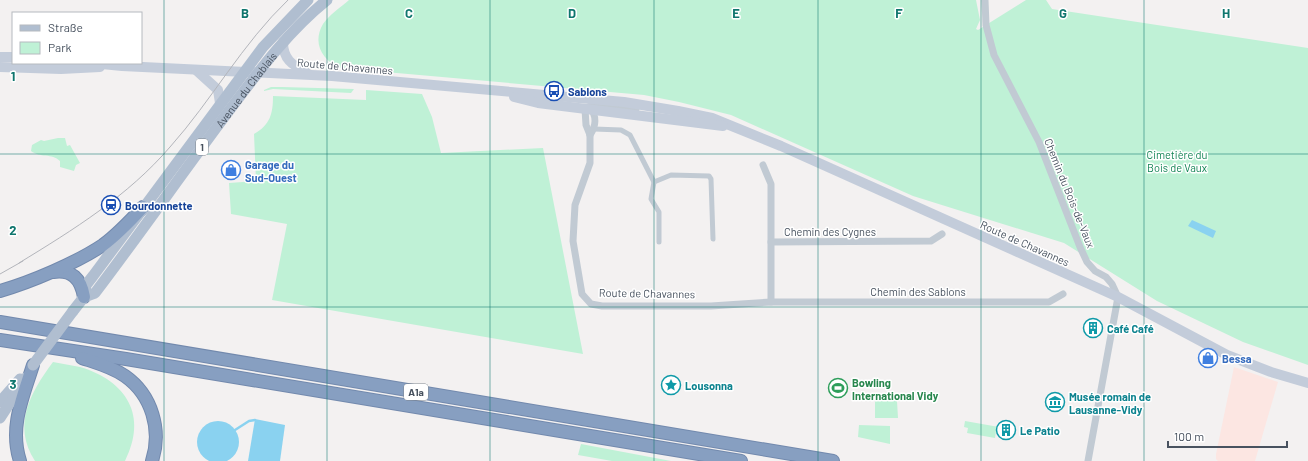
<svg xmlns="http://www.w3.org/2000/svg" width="1308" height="461" font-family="Barlow,sans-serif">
<rect width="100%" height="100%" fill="#f3f1f1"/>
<path fill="#fce6e2" d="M1234 367 1278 382 1255 461H1218L1216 459V454Z"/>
<g fill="#bff1d6">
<path d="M349 0H976L980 20 976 29 978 30 1026 0H1046L1052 9 1308 48V365L1243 342 1157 301 1064 243 913 196 731 115 679 102 644 95 340 68C322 60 312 43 323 24 329 15 341 7 349 0Z"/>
<path d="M271 87H282L354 89 351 93 273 89 264 91V90Z"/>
<path d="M366 90 422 94 432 117 441 153 543 148 583 354 272 300 287 224 231 214 229 183 256 181 254 134C270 125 273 114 273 96L366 100Z"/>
<path d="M58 138H65L67 146 70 145 80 163 76 165 74 171 60 167V161C52 153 40 158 31 151L32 145 41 140 44 141Z"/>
<path d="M53 362C62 364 71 365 80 367 127 381 148 416 125 461H35C12 425 30 393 53 362Z"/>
<path d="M901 394V400L897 401 898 418H875V395Z"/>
<path d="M965 421 999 427 998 431H996L995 438 967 433 968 428 964 427Z"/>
<path d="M859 425 890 426V444L858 437Z"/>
<path d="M581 444 671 461H612L578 455Z"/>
</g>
<g fill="#8ad2f0">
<path d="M1192 220 1216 231 1213 238 1188 226Z"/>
<path d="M255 419 285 425 280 461H248Z"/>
<circle cx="218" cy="442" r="21"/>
</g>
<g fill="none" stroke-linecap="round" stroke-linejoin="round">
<path stroke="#8ad2f0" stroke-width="2.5" d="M235 430 249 421 255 420"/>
<defs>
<g id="motorway">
<path d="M53 272C72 269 81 279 84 297"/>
<path d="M0 291C31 282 76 263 103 245 118 234 131 220 143 207"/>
<path d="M0 322 833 461"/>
<path d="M0 340 126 359 741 461"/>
<path d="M82 358C97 363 112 367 125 376 152 395 162 430 152 461"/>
<path d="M20 461C9 427 23 397 33 365"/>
</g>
</defs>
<use href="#motorway" stroke="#7289ad" stroke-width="14"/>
<g stroke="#c1cad3" stroke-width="5">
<path d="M594 129 621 130 630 135 654 182 671 175 709 176 711 179 713 239"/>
<path d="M654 182 651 199 659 212V242"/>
</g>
<g stroke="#c1cad3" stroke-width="7">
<path d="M985 0 986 25 994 55 1039 142 1080 247 1087 262 1095 271 1106 277 1112 284 1118 297 1088 461"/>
<path d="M590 108C597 116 596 126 590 135"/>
<path d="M636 109 595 104 585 109 586 125 590 135V163L575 205 573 241 582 294 591 304 602 306H711L771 302H1049L1063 294"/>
<path d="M763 165 771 184V242L931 241 942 234"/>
<path d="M771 242V302"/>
</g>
<g stroke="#c3ccda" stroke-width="10">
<path d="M283 42C283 60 293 65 307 73"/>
<path d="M0 57H13"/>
<path d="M92 63 122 66 332 76 624 102 678 111 712 118 781 146 1118 297 1227 355 1271 372 1308 383"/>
<path d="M0 67 61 69 100 67"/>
<path d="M196 70 218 90 220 103"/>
<path d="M514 97 538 103 723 126"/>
</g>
<g stroke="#b0bed0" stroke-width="11">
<path id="s1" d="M84 297 95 293C139 235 181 175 225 116 256 75 286 33 327 0"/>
<path d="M73 311 84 297 86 285 93 276 263 47 308 0"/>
<path d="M0 402 20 379"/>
<path d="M0 418 26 378"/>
</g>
<use href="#motorway" stroke="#879fc1" stroke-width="12"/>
<g stroke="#b3b5bb" stroke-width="1">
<path d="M19 263C73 230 128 196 170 147 212 100 242 44 288 0"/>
<path d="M0 274 23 261"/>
</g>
<path stroke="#b0bed0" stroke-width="11" d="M33 365 73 311"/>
</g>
<path fill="none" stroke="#0f766e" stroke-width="1" stroke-opacity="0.55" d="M164 0V461M327 0V461M490 0V461M654 0V461M818 0V461M981 0V461M1144 0V461M0 154H1308M0 307H1308"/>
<defs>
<symbol id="bus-ring" viewBox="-11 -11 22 22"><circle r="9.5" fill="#fff" stroke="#1a4fb4" stroke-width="1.5"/><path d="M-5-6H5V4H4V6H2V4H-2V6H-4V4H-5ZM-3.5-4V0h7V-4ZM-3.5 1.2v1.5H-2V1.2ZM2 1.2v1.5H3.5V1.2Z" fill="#1a4fb4"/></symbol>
<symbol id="shop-ring" viewBox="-11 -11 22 22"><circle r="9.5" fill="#fff" stroke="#3f7fe0" stroke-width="1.5"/><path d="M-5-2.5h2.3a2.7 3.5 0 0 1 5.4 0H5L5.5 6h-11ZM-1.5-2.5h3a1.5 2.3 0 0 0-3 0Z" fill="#3f7fe0"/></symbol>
<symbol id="station-ring" viewBox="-11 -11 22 22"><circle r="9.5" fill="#fff" stroke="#1a4fb4" stroke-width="1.5"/><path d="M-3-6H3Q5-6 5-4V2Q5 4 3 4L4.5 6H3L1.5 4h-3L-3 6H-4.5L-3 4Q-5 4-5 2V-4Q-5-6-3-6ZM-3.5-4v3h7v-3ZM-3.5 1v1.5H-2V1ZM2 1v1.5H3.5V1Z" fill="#1a4fb4"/></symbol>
<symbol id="building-ring" viewBox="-11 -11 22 22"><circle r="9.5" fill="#fff" stroke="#0f9aa8" stroke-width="1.5"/><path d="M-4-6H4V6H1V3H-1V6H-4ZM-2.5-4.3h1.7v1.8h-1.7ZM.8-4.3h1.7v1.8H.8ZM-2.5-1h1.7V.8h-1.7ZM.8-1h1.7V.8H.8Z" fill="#0f9aa8"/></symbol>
<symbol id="sight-ring" viewBox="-11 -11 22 22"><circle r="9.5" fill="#fff" stroke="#0f9aa8" stroke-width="1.5"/><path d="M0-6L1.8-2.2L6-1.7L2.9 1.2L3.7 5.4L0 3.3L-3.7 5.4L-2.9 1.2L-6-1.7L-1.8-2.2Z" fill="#0f9aa8"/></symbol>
<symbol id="stadium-ring" viewBox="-11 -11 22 22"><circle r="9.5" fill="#fff" stroke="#2e9e5b" stroke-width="1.5"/><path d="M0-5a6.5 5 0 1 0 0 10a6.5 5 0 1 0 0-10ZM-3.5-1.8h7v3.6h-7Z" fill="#2e9e5b"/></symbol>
<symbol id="museum-ring" viewBox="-11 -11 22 22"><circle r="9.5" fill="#fff" stroke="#0f9aa8" stroke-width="1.5"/><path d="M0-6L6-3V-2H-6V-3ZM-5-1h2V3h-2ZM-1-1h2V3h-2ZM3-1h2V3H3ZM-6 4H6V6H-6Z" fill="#0f9aa8"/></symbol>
</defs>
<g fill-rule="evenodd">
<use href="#bus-ring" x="543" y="80" width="22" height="22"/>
<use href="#shop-ring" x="220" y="159" width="22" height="22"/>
<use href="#station-ring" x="100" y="194" width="22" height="22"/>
<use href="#building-ring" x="1082" y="317" width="22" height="22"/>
<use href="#shop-ring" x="1197" y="347" width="22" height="22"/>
<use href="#sight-ring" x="660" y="374" width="22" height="22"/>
<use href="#stadium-ring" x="827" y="377" width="22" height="22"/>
<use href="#museum-ring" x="1044" y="391" width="22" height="22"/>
<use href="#building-ring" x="995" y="419" width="22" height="22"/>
</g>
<g text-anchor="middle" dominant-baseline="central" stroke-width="3" stroke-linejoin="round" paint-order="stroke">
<g fill="#fff" stroke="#7f868f" stroke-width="1">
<rect x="196" y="139" width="12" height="16" rx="3"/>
<rect x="404" y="384" width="24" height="16" rx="3"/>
</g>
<g font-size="10" font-weight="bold" fill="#48525f">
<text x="202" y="147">1</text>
<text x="416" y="392">A1a</text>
</g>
<g font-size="11" fill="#48525f" stroke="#fff">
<text transform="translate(345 66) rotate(5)">Route de Chavannes</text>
<text stroke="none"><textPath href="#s1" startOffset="265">Avenue du Chablais</textPath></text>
<text transform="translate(1070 193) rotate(68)">Chemin du Bois-de-Vaux</text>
<text x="830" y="231">Chemin des Cygnes</text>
<text transform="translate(1025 243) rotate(24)">Route de Chavannes</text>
<text x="918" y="291">Chemin des Sablons</text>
<text transform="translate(647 293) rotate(1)">Route de Chavannes</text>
</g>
<g font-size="11" font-weight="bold" fill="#164399" stroke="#fff" text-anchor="start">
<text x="568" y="91">Sablons</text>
<text x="125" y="205">Bourdonnette</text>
</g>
<g font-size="11" fill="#148556" stroke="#fff">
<text x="1177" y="154">Cimetière du<tspan x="1177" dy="13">Bois de Vaux</tspan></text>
</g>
<g font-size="11" font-weight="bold" fill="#366cbe" stroke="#fff" text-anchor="start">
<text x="245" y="164">Garage du<tspan x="245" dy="13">Sud-Ouest</tspan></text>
<text x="1222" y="358">Bessa</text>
</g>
<g font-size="11" font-weight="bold" fill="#0d838f" stroke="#fff" text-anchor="start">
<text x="1107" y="328">Café Café</text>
<text x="685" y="385">Lousonna</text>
<text x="1069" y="396">Musée romain de<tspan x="1069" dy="13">Lausanne-Vidy</tspan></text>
<text x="1020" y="430">Le Patio</text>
</g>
<g font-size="11" font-weight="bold" fill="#27864d" stroke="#fff" text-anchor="start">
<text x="852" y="382">Bowling<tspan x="852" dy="13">International Vidy</tspan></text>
</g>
</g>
<g font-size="13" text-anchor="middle" font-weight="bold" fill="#0f766e" stroke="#fff" stroke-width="3" stroke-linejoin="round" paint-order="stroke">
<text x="245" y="18">B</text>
<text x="409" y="18">C</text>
<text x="572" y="18">D</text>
<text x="736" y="18">E</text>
<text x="899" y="18">F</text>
<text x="1063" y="18">G</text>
<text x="1226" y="18">H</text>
<text x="13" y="81">1</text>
<text x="13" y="235">2</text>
<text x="13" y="389">3</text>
</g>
<rect x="12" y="12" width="130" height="52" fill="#ffffff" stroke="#b6babf"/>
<rect x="20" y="25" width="20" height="6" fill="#b0bed0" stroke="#b6babf"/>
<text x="48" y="32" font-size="12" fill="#48525f">Straße</text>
<rect x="20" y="42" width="20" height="12" fill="#bff1d6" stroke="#b6babf"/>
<text x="48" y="52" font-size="12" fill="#48525f">Park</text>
<path d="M1168 441v6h119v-6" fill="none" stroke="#48525f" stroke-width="2"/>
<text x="1174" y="441" font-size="12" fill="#48525f" stroke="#ffffff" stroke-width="3" paint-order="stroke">100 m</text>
</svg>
